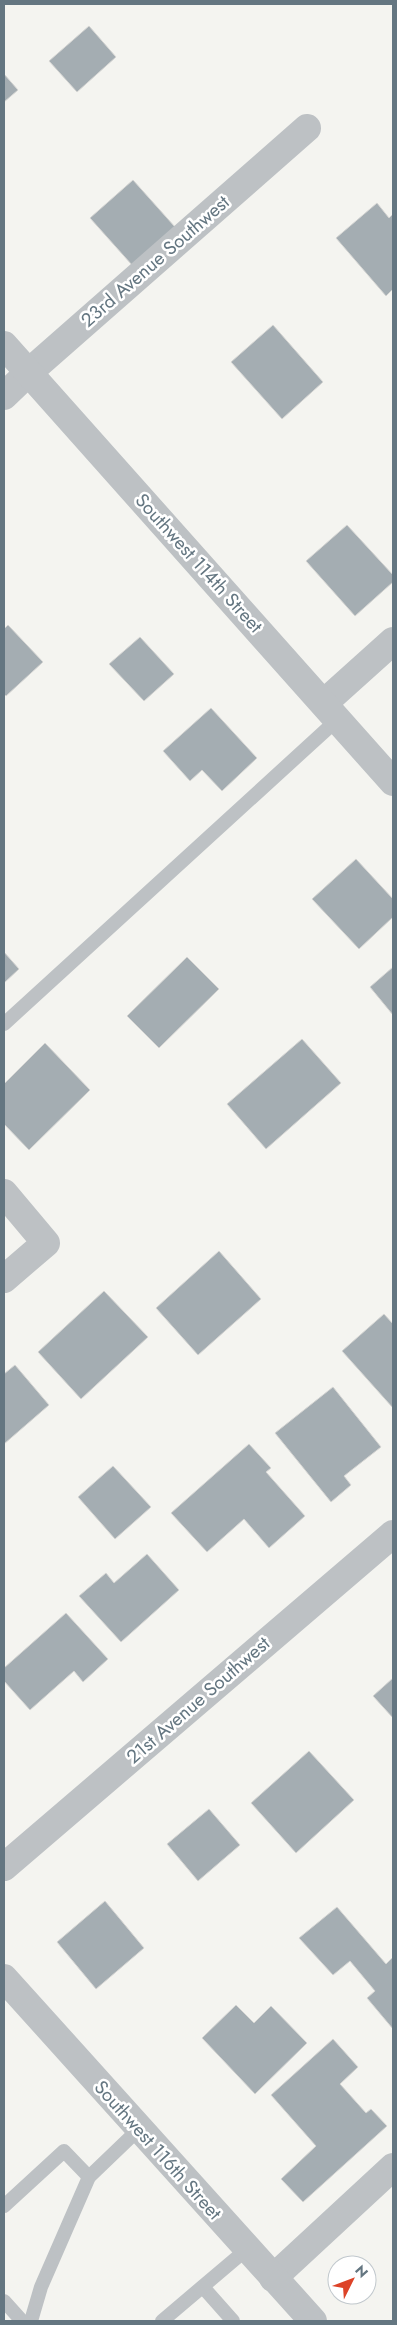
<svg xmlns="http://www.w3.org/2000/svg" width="397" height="2325" font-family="Jost,sans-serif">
<rect width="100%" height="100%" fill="#f4f4f0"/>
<g fill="#a4adb2" stroke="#d5d5d3">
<path d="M89 26 116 57 77 92 49 61Z"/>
<path d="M4 74 18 90 4 102Z"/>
<path d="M133 180 175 227 132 265 90 218Z"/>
<path d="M377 203 389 218 393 214V289L386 296 336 238Z"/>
<path d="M273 325 323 382 282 419 231 362Z"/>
<path d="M347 525 393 575V582L355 616 306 561Z"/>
<path d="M8 625 43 662 6 696 4 694V629Z"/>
<path d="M140 637 174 674 144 701 109 664Z"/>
<path d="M211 708 257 758 222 791 202 770 190 781 163 751Z"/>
<path d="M356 859 393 899V917L359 949 312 899Z"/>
<path d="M4 952 19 969 4 983Z"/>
<path d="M187 957 219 989 159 1048 127 1016Z"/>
<path d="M393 967V1015L370 987Z"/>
<path d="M302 1039 341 1083 266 1149 227 1104Z"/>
<path d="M45 1043 90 1090 29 1150 4 1124V1084Z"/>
<path d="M219 1251 261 1299 198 1355 156 1308Z"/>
<path d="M104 1291 148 1337 81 1399 38 1352Z"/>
<path d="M384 1314 393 1324V1408L342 1351Z"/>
<path d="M15 1365 49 1405 4 1444V1374Z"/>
<path d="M333 1387 381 1447 344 1476 351 1485 331 1502 275 1433Z"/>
<path d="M249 1444 271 1468 266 1472 305 1516 269 1548 244 1519 207 1552 171 1513Z"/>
<path d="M113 1466 151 1507 115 1539 78 1497Z"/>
<path d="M147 1554 179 1590 121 1642 79 1596 106 1573 114 1583Z"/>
<path d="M66 1613 108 1659 83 1682 74 1671 30 1710 4 1681V1668Z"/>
<path d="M393 1678V1718L373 1696Z"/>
<path d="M309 1751 354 1800 296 1853 251 1803Z"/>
<path d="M209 1809 240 1845 198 1881 167 1844Z"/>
<path d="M105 1901 144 1948 96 1989 57 1942Z"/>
<path d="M337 1907 386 1964 393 1957V2029L367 1998 375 1991 350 1961 333 1975 299 1938Z"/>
<path d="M236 2005 254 2023 271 2006 307 2043 255 2094 202 2038Z"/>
<path d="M333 2039 358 2067 340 2084 366 2113 371 2109 387 2126 303 2202 281 2179 316 2146 271 2095Z"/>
</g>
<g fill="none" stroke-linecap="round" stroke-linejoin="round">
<g stroke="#bdc1c4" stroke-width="14">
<path d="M4 1024 338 719"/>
<path d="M4 2206 64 2151 89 2177"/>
<path d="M203 2287 233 2321"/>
<path d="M4 2301 22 2321"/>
<path d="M31 2321 41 2287 89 2177 139 2129"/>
<path d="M162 2321 247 2249"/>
</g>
<g stroke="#bdc1c4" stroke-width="28">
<path d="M4 396 28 373 307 128"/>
<path d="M324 703 393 641"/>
<path d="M4 1193 46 1243 4 1279"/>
<path d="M273 2278 393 2167"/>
</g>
<g stroke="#bdc1c4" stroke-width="28">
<path d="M4 345 393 782"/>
<path d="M4 1867 393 1534"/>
<path d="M4 1978 313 2321"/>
</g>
</g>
<g text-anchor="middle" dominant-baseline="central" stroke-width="5" stroke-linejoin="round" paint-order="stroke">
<g font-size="19" fill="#647681" stroke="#fff">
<text transform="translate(155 261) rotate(-41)">23rd Avenue Southwest</text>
<text transform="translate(199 563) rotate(48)">Southwest 114th Street</text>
<text transform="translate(198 1700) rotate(-41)">21st Avenue Southwest</text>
<text transform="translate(158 2150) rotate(48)">Southwest 116th Street</text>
</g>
</g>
<rect width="397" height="2325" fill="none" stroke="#647681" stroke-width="10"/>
<g transform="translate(352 2280) rotate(48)"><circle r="24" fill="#ffffff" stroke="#c1c8cd"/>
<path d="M0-4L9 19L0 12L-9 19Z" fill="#dd4328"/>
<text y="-8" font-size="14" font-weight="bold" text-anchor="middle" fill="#647681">N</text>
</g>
</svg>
